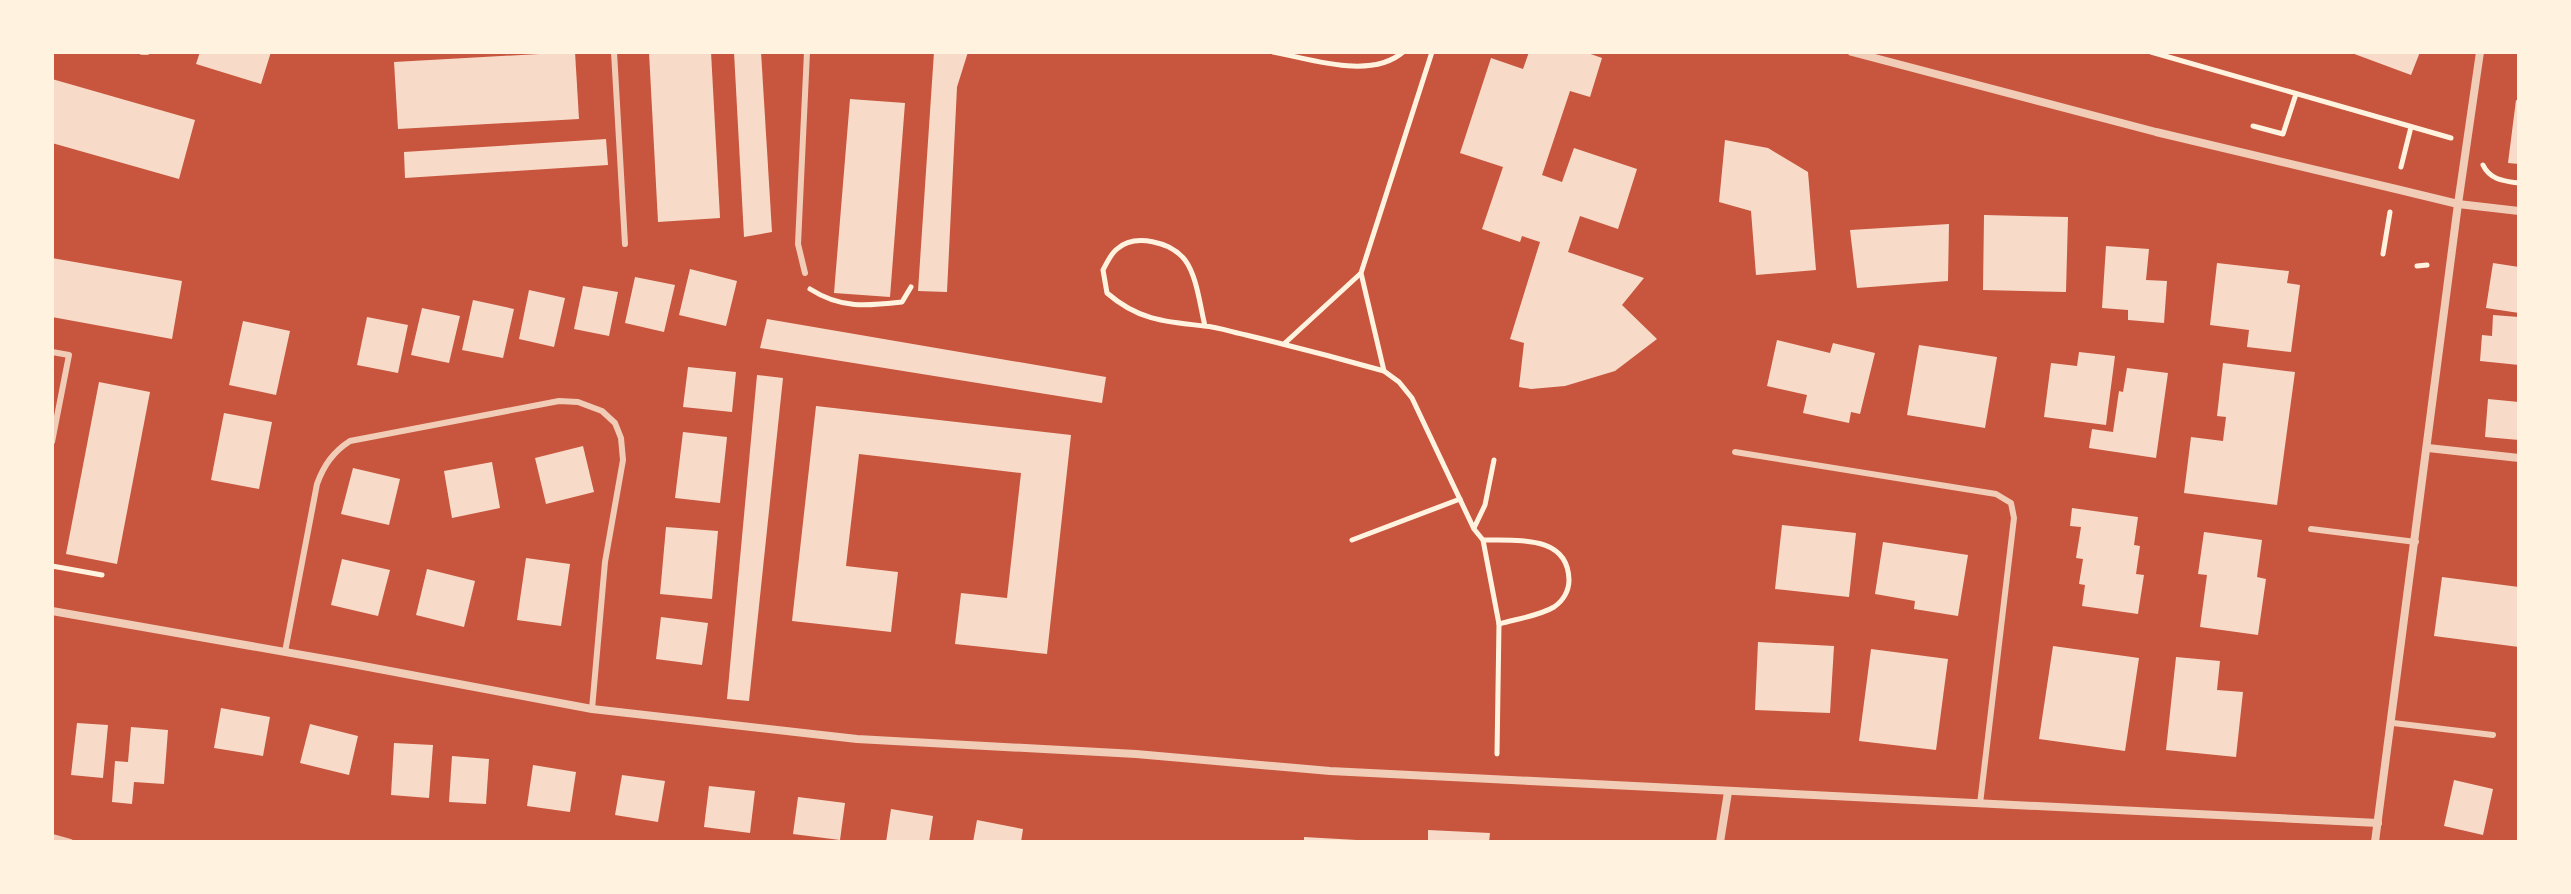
<svg xmlns="http://www.w3.org/2000/svg" width="2571" height="894" font-family="'Titillium Web',sans-serif">
<rect width="100%" height="100%" fill="#c8553d"/>
<g fill="#f7dbc8">
<path d="M200 52H271L261 84 196 64Z"/>
<path d="M575 52 579 119 398 129 394 62Z"/>
<path d="M649 52H711L720 218 658 222Z"/>
<path d="M734 52H761L772 232 744 237Z"/>
<path d="M934 52H968L957 87 947 292 918 291Z"/>
<path d="M1529 52H1585L1602 58 1590 97 1570 91 1542 175 1562 182 1574 148 1637 169 1618 229 1580 216 1568 252 1644 278 1622 305 1657 339 1615 371 1565 386 1531 389 1519 387 1524 343 1510 339 1540 242 1522 236 1520 242 1482 229 1503 167 1460 153 1491 58 1523 69Z"/>
<path d="M2349 52H2420L2411 75Z"/>
<path d="M52 79 195 120 179 179 52 143Z"/>
<path d="M850 99 905 103 890 297 834 293Z"/>
<path d="M2516 100 2519 101V164L2508 163Z"/>
<path d="M606 139 608 165 405 178 404 152Z"/>
<path d="M1725 140 1768 148 1808 172 1816 270 1756 275 1751 211 1719 202Z"/>
<path d="M1984 215 2068 217 2066 292 1983 290Z"/>
<path d="M1949 224 1948 281 1857 288 1850 230Z"/>
<path d="M2106 246 2149 249 2146 280 2167 281 2164 323 2128 320V310L2102 308Z"/>
<path d="M52 258 182 281 172 339 52 317Z"/>
<path d="M2217 263 2289 271 2287 283 2300 285 2291 352 2247 347 2249 330 2210 325Z"/>
<path d="M2493 263 2519 267V313L2486 308Z"/>
<path d="M690 269 737 281 726 326 679 315Z"/>
<path d="M635 277 675 285 664 332 625 323Z"/>
<path d="M583 286 618 292 609 336 574 329Z"/>
<path d="M529 290 565 298 554 347 519 339Z"/>
<path d="M473 300 514 309 503 358 462 350Z"/>
<path d="M422 308 460 316 449 363 411 355Z"/>
<path d="M2493 315 2519 317V365L2480 361 2482 335 2492 336Z"/>
<path d="M367 317 408 325 398 373 357 365Z"/>
<path d="M767 319 1106 377 1102 403 760 348Z"/>
<path d="M243 321 290 331 276 395 229 385Z"/>
<path d="M1777 340 1830 353 1833 343 1875 353 1860 414 1851 412 1849 423 1803 413 1807 395 1767 386Z"/>
<path d="M1919 345 1997 357 1985 428 1907 415Z"/>
<path d="M2079 352 2115 356 2106 425 2044 417 2051 363 2077 366Z"/>
<path d="M2223 363 2295 372 2277 505 2184 493 2191 437 2223 441 2226 417 2217 416Z"/>
<path d="M688 367 736 372 732 412 683 407Z"/>
<path d="M2127 368 2168 373 2156 458 2089 448 2092 429 2113 432 2119 391 2123 392Z"/>
<path d="M757 375 783 378 749 701 727 699Z"/>
<path d="M99 382 150 392 117 564 66 554Z"/>
<path d="M2488 399 2519 402V440L2485 437Z"/>
<path d="M816 406 1071 435 1047 654 955 644 961 593 1007 598 1021 473 859 454 846 566 898 572 891 632 792 621Z"/>
<path d="M224 413 272 422 259 489 211 480Z"/>
<path d="M683 432 727 437 720 503 675 498Z"/>
<path d="M583 446 594 492 546 504 535 458Z"/>
<path d="M492 462 500 508 452 518 444 471Z"/>
<path d="M353 468 400 479 389 525 341 514Z"/>
<path d="M2072 508 2138 517 2134 545 2140 546 2136 574 2144 575 2138 614 2082 606 2085 585 2079 584 2083 559 2076 558 2081 527 2070 526Z"/>
<path d="M1782 525 1856 533 1849 597 1775 589Z"/>
<path d="M666 527 718 531 712 599 660 594Z"/>
<path d="M2204 532 2262 540 2257 577 2266 579 2258 635 2200 627 2207 575 2198 574Z"/>
<path d="M1883 542 1968 555 1958 616 1914 609 1915 601 1875 594Z"/>
<path d="M526 558 570 564 561 626 517 620Z"/>
<path d="M342 559 390 570 378 616 331 605Z"/>
<path d="M427 569 475 581 464 627 416 615Z"/>
<path d="M2442 577 2519 587V647L2434 636Z"/>
<path d="M661 617 708 623 702 665 656 659Z"/>
<path d="M1758 642 1834 646 1830 713 1755 710Z"/>
<path d="M2053 646 2139 658 2125 751 2039 739Z"/>
<path d="M1871 649 1948 659 1936 750 1859 741Z"/>
<path d="M2176 657 2220 661 2217 690 2243 692 2236 757 2166 750Z"/>
<path d="M221 708 270 717 263 756 214 748Z"/>
<path d="M77 723 108 725 103 778 71 775Z"/>
<path d="M310 724 358 736 349 775 300 763Z"/>
<path d="M131 727 168 730 164 784 134 782 132 804 112 802 115 761 128 762Z"/>
<path d="M394 743 433 745 429 798 391 795Z"/>
<path d="M452 756 489 759 486 804 449 802Z"/>
<path d="M533 765 576 772 570 812 527 806Z"/>
<path d="M622 775 665 781 658 822 615 815Z"/>
<path d="M2454 780 2493 789 2483 835 2444 826Z"/>
<path d="M709 786 755 791 750 833 704 827Z"/>
<path d="M798 797 845 803 840 840 793 834Z"/>
<path d="M891 809 933 816 929 842H886Z"/>
<path d="M977 820 1023 829 1021 842H973Z"/>
<path d="M1428 830 1490 833 1489 842H1428Z"/>
<path d="M1304 837 1357 840V842H1304Z"/>
</g>
<g fill="none" stroke-linecap="round" stroke-linejoin="round">
<g stroke="#fff3e0" stroke-width="5">
<path d="M1273 52C1311 59 1371 80 1403 52"/>
<path d="M1432 52 1361 273 1384 371 1399 382 1412 398 1474 529 1483 540 1499 624 1497 754"/>
<path d="M2151 52 2451 138"/>
<path d="M2253 126 2283 134 2296 94"/>
<path d="M2483 165C2490 180 2504 181 2519 183"/>
<path d="M2401 167 2411 127"/>
<path d="M2383 254 2390 212"/>
<path d="M2417 266 2427 265"/>
<path d="M810 289C841 309 867 306 902 302L911 287"/>
<path d="M1205 326C1200 306 1197 276 1185 260 1171 242 1135 233 1117 249 1111 253 1107 263 1103 270L1107 293C1138 320 1165 322 1204 326 1218 327 1232 332 1246 335 1292 346 1338 358 1384 371"/>
<path d="M1285 343 1360 274"/>
<path d="M1474 528 1485 505 1494 460"/>
<path d="M1352 540 1460 499"/>
<path d="M1483 540C1517 541 1568 534 1569 580 1569 591 1563 601 1554 607 1539 616 1516 619 1499 624"/>
<path d="M52 566 102 575"/>
</g>
<g stroke="#f1ccb7" stroke-width="6">
<path d="M142 52H147"/>
<path d="M614 52 625 244"/>
<path d="M805 273 798 244 807 52"/>
<path d="M52 352 69 355 52 442"/>
<path d="M1735 452 1996 494 2011 503 2014 518 1980 804"/>
<path d="M2311 529 2416 542"/>
<path d="M285 652 317 484C324 465 333 452 350 441L559 401 578 402 602 411 615 423 621 438 623 460 605 562 592 709"/>
<path d="M2393 723 2493 735"/>
<path d="M52 837 70 842"/>
</g>
<g stroke="#f1ccb7" stroke-width="8">
<path d="M1852 52 2156 132 2396 189 2458 204 2519 211"/>
<path d="M2428 448 2519 458"/>
<path d="M52 611 342 662 592 709 857 739 1136 754 1330 771 2378 823"/>
<path d="M1720 842 1728 792"/>
<path d="M2375 842 2458 204 2480 52"/>
</g>
</g>
<rect width="2571" height="894" fill="none" stroke="#fff3e0" stroke-width="108"/>
</svg>
